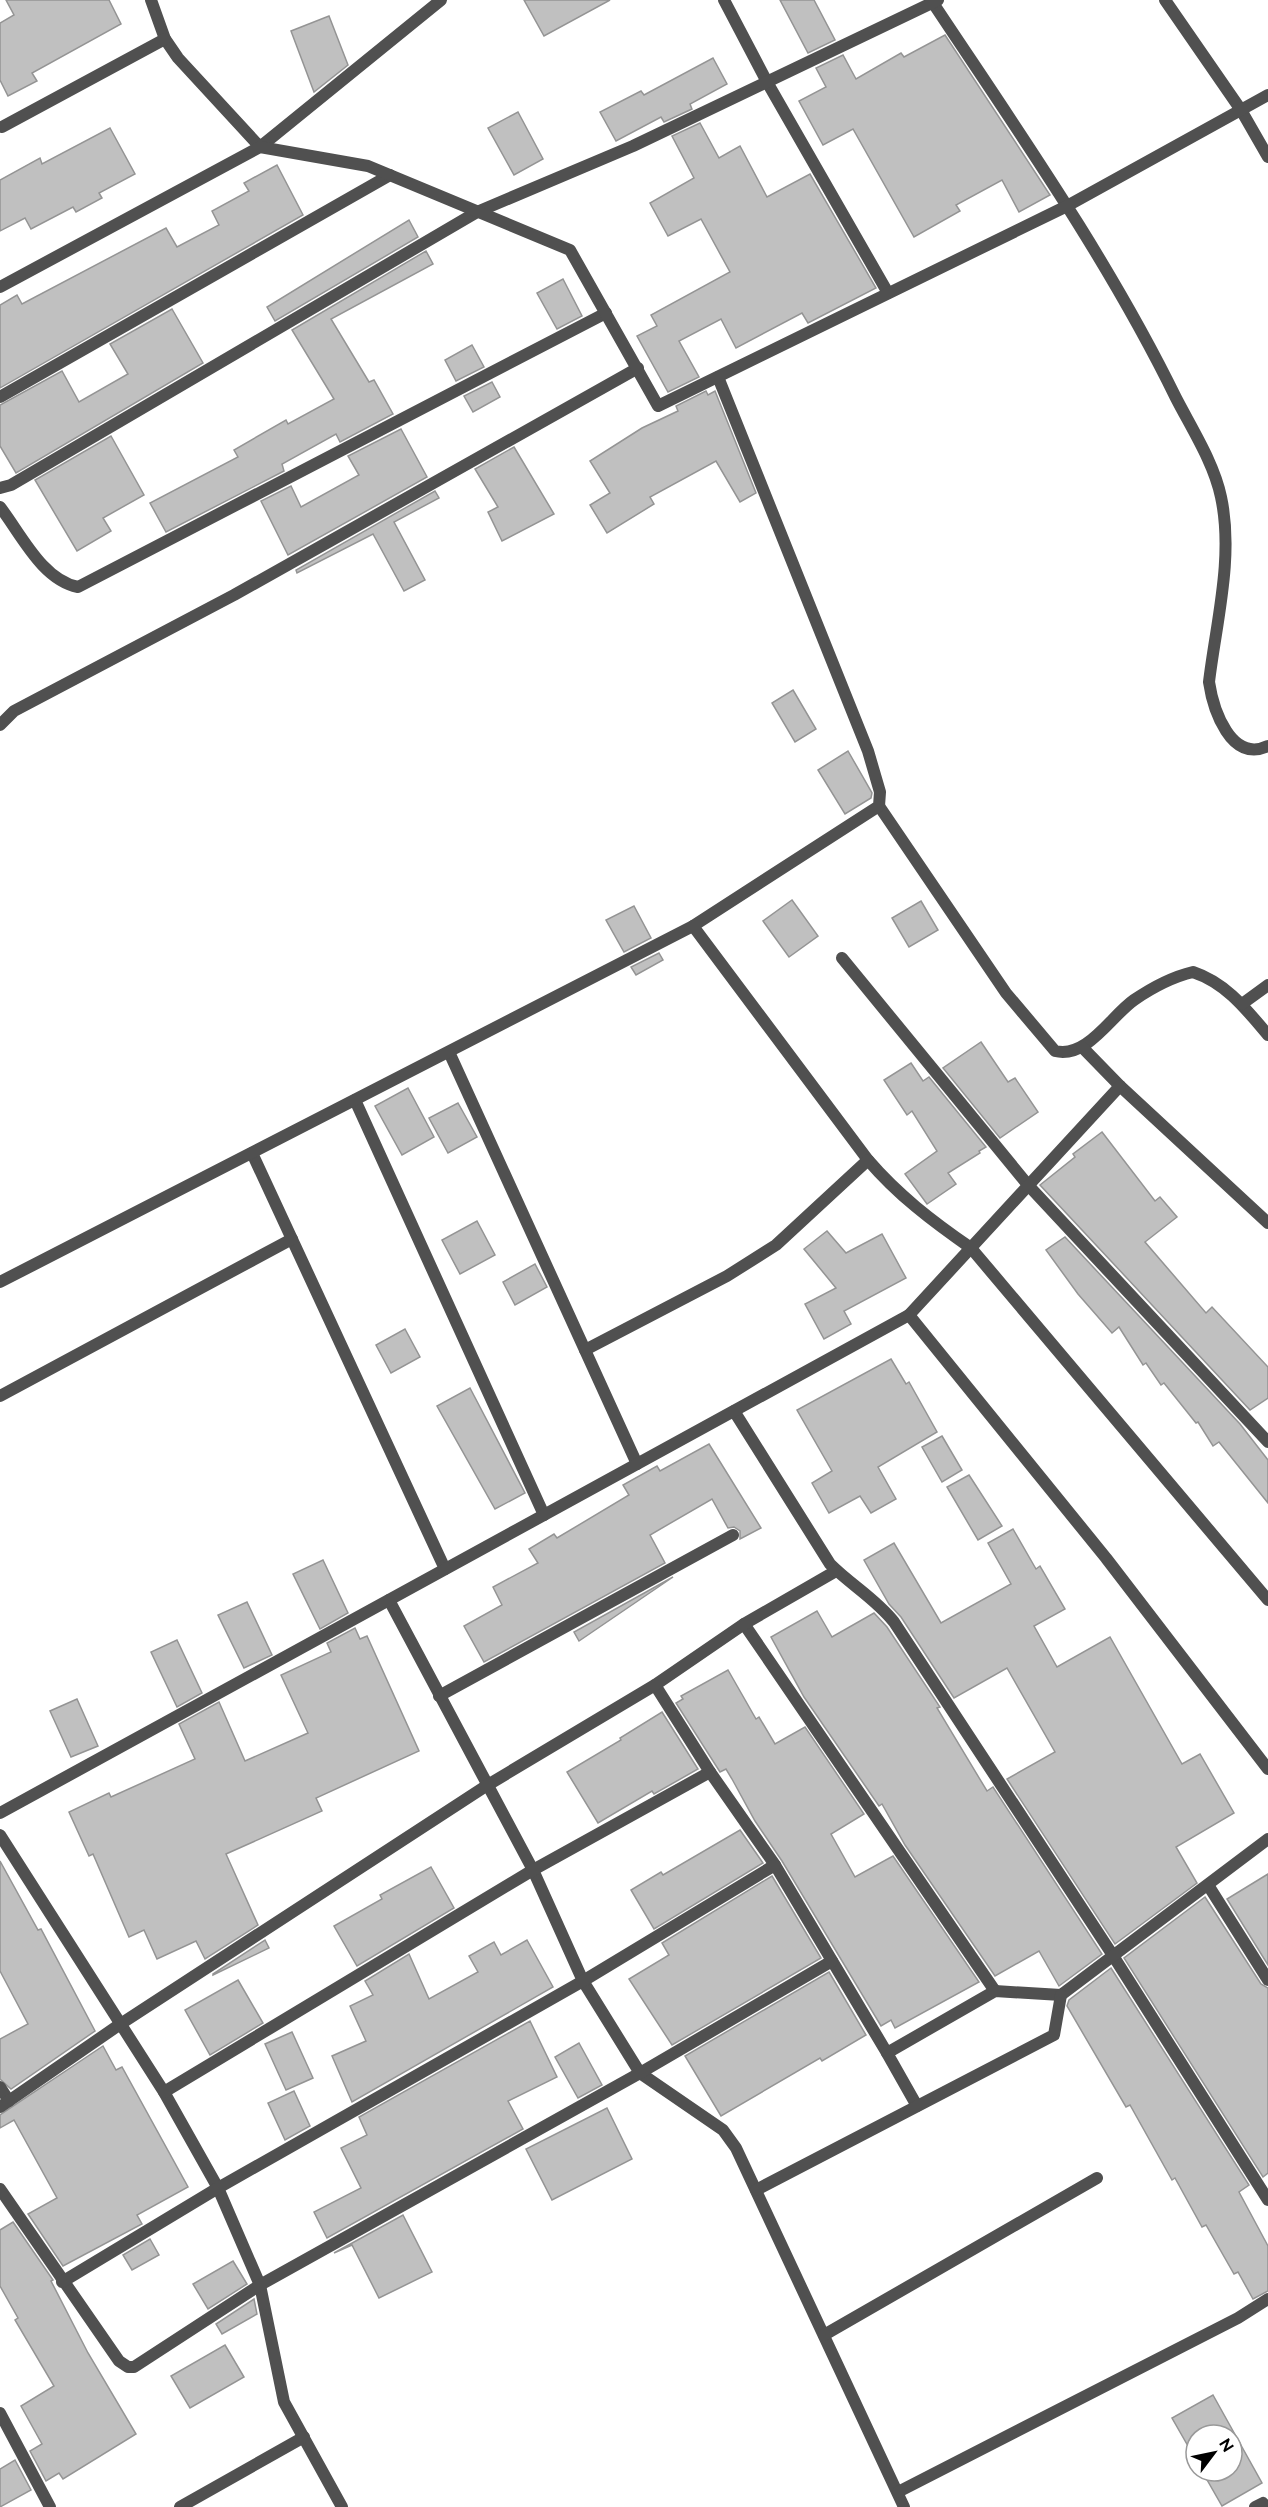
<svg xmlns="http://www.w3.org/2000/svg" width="1268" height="2507" font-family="Raleway,sans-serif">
<rect width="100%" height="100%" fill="#fff"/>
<g fill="#c0c0c0" stroke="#949494" stroke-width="1.5">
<path d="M6 0H109L121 24 32 73 37 81 8 96 0 80V23L14 15Z"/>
<path d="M524 0H610L544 36Z"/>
<path d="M780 0H814L835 40 808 53Z"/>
<path d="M329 16 348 65 314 92 291 31Z"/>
<path d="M945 35 1050 195 1019 212 1002 180 956 205 960 211 914 237 853 129 823 145 799 101 826 87 816 68 843 55 856 79 901 53 904 57Z"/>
<path d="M713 58 727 84 690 104 692 109 664 122 661 117 616 141 600 112 641 91 644 95Z"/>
<path d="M518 112 543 159 514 175 488 128Z"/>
<path d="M700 123 719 158 740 146 767 197 810 174 876 288 808 323 802 313 736 348 721 319 679 341 699 377 668 392 637 336 657 326 651 315 730 272 701 219 668 236 650 203 694 178 672 136Z"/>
<path d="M110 128 135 174 99 193 102 198 76 212 73 207 31 229 25 218 0 231V180L40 158 42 164Z"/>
<path d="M277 165 303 215 0 388V305L17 295 22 304 166 228 177 247 219 225 212 211 249 191 244 183Z"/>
<path d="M409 220 418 237 275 321 267 307Z"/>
<path d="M426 251 433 264 331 319 369 382 374 380 393 414 340 442 336 434 282 464 284 471 166 532 150 503 238 457 234 450 286 420 288 424 334 399 292 330Z"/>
<path d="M563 279 582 316 557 329 537 293Z"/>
<path d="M172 309 203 363 16 473 0 446V405L62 371 79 402 128 374 110 344Z"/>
<path d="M472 345 484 367 456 381 445 360Z"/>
<path d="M492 382 500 397 473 412 464 396Z"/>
<path d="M706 391 708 395 715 391 756 493 740 502 716 461 650 497 654 504 607 533 590 505 610 493 590 461 642 428 678 411 676 406Z"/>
<path d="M401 429 427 477 288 555 261 501 291 486 301 507 359 475 348 456Z"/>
<path d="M111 436 144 495 103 518 111 531 77 551 35 480Z"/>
<path d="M514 447 554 514 502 541 488 512 498 507 475 469Z"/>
<path d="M435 491 439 498 394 522 425 580 404 591 373 534 297 573 296 570Z"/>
<path d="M793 690 816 729 795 742 772 703Z"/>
<path d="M848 751 872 793 871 798 845 814 818 770Z"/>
<path d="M792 900 818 936 789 957 763 921Z"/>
<path d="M921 901 938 930 909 947 892 918Z"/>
<path d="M634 906 651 938 624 952 606 920Z"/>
<path d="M659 953 663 960 636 975 631 967Z"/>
<path d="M981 1042 1008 1082 1015 1078 1038 1112 1000 1138 943 1068Z"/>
<path d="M911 1063 923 1081 929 1077 986 1147 979 1151 980 1153 948 1173 956 1184 927 1204 905 1174 937 1151 912 1111 907 1115 884 1080Z"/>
<path d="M408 1088 434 1137 402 1155 375 1106Z"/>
<path d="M458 1103 477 1137 448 1153 429 1118Z"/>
<path d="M1102 1132 1155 1201 1160 1197 1177 1217 1145 1242 1206 1313 1212 1307 1268 1367V1398L1250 1410 1040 1185 1075 1157 1073 1154Z"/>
<path d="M477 1221 495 1255 460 1274 442 1240Z"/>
<path d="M827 1231 846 1253 882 1234 906 1278 844 1311 851 1324 824 1339 805 1304 836 1288 804 1249Z"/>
<path d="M1065 1237 1240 1424 1268 1460V1503L1219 1442 1213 1446 1198 1422 1196 1423 1164 1383 1161 1385 1146 1363 1143 1365 1119 1327 1112 1333 1078 1294 1046 1250Z"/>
<path d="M535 1264 547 1287 515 1305 503 1282Z"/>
<path d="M405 1329 420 1357 391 1373 376 1345Z"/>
<path d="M891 1359 906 1384 909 1382 937 1432 878 1467 896 1499 871 1513 860 1496 829 1513 812 1483 832 1471 797 1410Z"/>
<path d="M470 1388 525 1493 495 1509 437 1406Z"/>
<path d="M942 1436 962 1470 942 1482 922 1447Z"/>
<path d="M709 1444 761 1528 740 1539V1531L734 1527 728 1528 712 1499 650 1535 665 1563 484 1662 464 1626 502 1605 493 1587 538 1563 529 1549 554 1534 557 1538 629 1495 623 1485 657 1466 660 1471Z"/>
<path d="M969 1475 1002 1526 978 1540 947 1487Z"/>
<path d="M1013 1529 1036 1569 1040 1566 1065 1609 1034 1626 1057 1667 1110 1637 1182 1764 1200 1754 1234 1813 1176 1847 1197 1883 1115 1944 1007 1779 1055 1752 1007 1668 954 1698 901 1617 889 1604 864 1560 894 1543 941 1623 1011 1584 988 1543Z"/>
<path d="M323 1560 348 1613 320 1629 293 1574Z"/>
<path d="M673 1577 579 1641 574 1632Z"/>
<path d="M247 1602 272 1655 244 1668 218 1615Z"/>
<path d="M817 1611 832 1637 874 1613 887 1627 940 1707 937 1708 987 1791 993 1787 1102 1954 1059 1986 1039 1951 995 1976 905 1845 882 1804 879 1806 804 1697 771 1637Z"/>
<path d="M355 1628 360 1639 367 1636 419 1751 316 1798 322 1811 226 1854 258 1925 205 1959 196 1941 157 1959 144 1930 129 1937 93 1854 89 1856 69 1812 109 1793 111 1797 195 1759 179 1724 219 1702 245 1761 308 1733 281 1675 331 1652 327 1643Z"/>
<path d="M177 1640 202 1693 177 1707 151 1652Z"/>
<path d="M728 1670 756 1719 759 1717 775 1744 805 1727 864 1814 831 1834 855 1877 893 1856 979 1982 895 2028 891 2020 881 2026 782 1861 755 1821 732 1779 726 1769 720 1772 676 1703 683 1699 681 1696Z"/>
<path d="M77 1699 98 1746 71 1757 50 1711Z"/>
<path d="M662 1712 698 1769 654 1794 652 1791 598 1823 567 1772 621 1740 620 1738Z"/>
<path d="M740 1830 763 1863 654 1929 631 1890 661 1872 663 1875Z"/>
<path d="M0 1861 38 1930 41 1929 95 2031 11 2089 0 2079V2039L28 2024 0 1971Z"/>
<path d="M431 1867 454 1908 357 1966 334 1926 382 1899 380 1895Z"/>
<path d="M1268 1874V1965L1227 1899Z"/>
<path d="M772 1876 821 1958 672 2045 629 1979 669 1955 662 1943Z"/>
<path d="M1205 1897 1261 1984 1268 1988V2173L1263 2177 1124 1958Z"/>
<path d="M265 1940 269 1948 213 1975V1974Z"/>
<path d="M527 1940 553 1987 352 2102 332 2056 366 2041 350 2006 373 1995 365 1981 409 1954 429 1999 478 1972 469 1956 494 1942 501 1955Z"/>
<path d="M1111 1968 1249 2185 1239 2192 1268 2246V2291L1253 2299 1238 2272 1234 2274 1206 2225 1202 2227 1175 2178 1172 2180 1130 2105 1126 2107 1067 2006 1069 2000Z"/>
<path d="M829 1972 866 2035 822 2061 820 2058 721 2116 685 2056Z"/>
<path d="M238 1980 263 2023 210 2055 185 2010Z"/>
<path d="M530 2021 557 2077 508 2101 523 2129 327 2238 314 2212 361 2188 341 2148 367 2135 359 2117Z"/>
<path d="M292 2032 313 2078 286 2090 265 2044Z"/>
<path d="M579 2043 602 2085 578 2098 555 2057Z"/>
<path d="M103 2046 116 2070 122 2067 188 2187 137 2215 142 2224 63 2266 28 2214 57 2198 14 2120 0 2128V2115Z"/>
<path d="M294 2091 310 2126 285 2140 268 2103Z"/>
<path d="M607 2108 632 2159 552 2200 526 2149Z"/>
<path d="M403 2215 432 2272 379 2298 352 2245 334 2253Z"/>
<path d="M13 2222 53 2280 51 2281 88 2353 136 2434 63 2479 59 2473 46 2481 30 2451 42 2444 21 2406 54 2386 15 2320 18 2318 0 2286V2230Z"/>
<path d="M150 2239 159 2255 132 2270 123 2255Z"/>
<path d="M233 2261 247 2284 208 2309 193 2284Z"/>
<path d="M254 2299 257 2314 222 2334 216 2324Z"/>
<path d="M225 2345 244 2377 190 2408 171 2376Z"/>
<path d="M1213 2395 1262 2483 1222 2506 1202 2471H1232V2435H1196V2460L1172 2418Z"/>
<path d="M15 2460 31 2490 0 2507V2469Z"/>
</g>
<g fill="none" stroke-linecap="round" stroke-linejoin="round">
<g stroke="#505050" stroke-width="12">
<path d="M151 0 165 39 178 58 260 147 441 0"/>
<path d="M724 0 767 82 888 293"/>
<path d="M1165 0 1241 110 1268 157"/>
<path d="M933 3C1018 131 1108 259 1176 398 1192 429 1214 463 1221 497 1234 557 1216 623 1209 682 1213 709 1231 764 1268 746"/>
<path d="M2 127 165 39"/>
<path d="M0 397 390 175"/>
<path d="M0 488 11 485 477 212 633 146 938 0"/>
<path d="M0 507C21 534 42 580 78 587L606 313"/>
<path d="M0 725 14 711 234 595 638 368"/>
<path d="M879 806 1006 993 1055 1051C1087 1059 1111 1016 1134 1000 1153 987 1172 977 1193 972 1226 983 1246 1009 1268 1035"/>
<path d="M693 926 868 1160C898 1195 932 1221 971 1248L1268 1600"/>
<path d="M842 958 1028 1185 1268 1442"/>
<path d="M1242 1004 1268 985"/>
<path d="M1082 1047 1120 1086 1268 1223"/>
<path d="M449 1052 637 1464"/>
<path d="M355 1100 544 1515"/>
<path d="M252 1153 445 1569"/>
<path d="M0 1282 693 926 879 806 880 792 868 751 718 377"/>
<path d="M909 1315 1106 1558 1268 1769"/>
<path d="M585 1350 727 1276 776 1245 868 1160"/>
<path d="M0 1396 292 1239"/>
<path d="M734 1411 830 1564C851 1585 876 1599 894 1622L1112 1954 1268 2200"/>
<path d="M389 1600 533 1870 583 1981 640 2073 723 2130 736 2148 904 2507"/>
<path d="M744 1624 995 1991"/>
<path d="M655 1685 710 1772 775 1865 887 2053"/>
<path d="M439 1696 733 1535"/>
<path d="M0 1813 909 1315 1120 1086"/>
<path d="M0 1835 164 2092 218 2188 260 2285 284 2402 342 2507"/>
<path d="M1208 1885 1268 1980"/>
<path d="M0 2087 9 2101"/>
<path d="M164 2092 533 1870 710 1772"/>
<path d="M917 2106 887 2053 995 1991 1061 1995 1268 1839"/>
<path d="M0 2107 119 2025 486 1786 655 1685 744 1624 836 1571"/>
<path d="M0 2189 119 2361 128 2367H134L260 2285 640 2073 832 1961"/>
<path d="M756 2190 1054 2035 1061 1995"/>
<path d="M62 2282 218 2188 583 1981 775 1865"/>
<path d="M824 2335 1097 2178"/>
<path d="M0 2413 50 2507"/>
<path d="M898 2492 1238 2318 1268 2299"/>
<path d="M180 2507 304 2437"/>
<path d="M1255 2507 1263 2503 1266 2507"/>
</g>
<path stroke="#505050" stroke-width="12" d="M0 287 260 147 368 166 570 250 658 406 1067 206 1268 95"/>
</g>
<g transform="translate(1214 2453) rotate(58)"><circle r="28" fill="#ffffff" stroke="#999999" stroke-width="1.5"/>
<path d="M0-4.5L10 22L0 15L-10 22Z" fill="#000000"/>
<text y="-9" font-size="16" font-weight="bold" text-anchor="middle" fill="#000000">N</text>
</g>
</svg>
